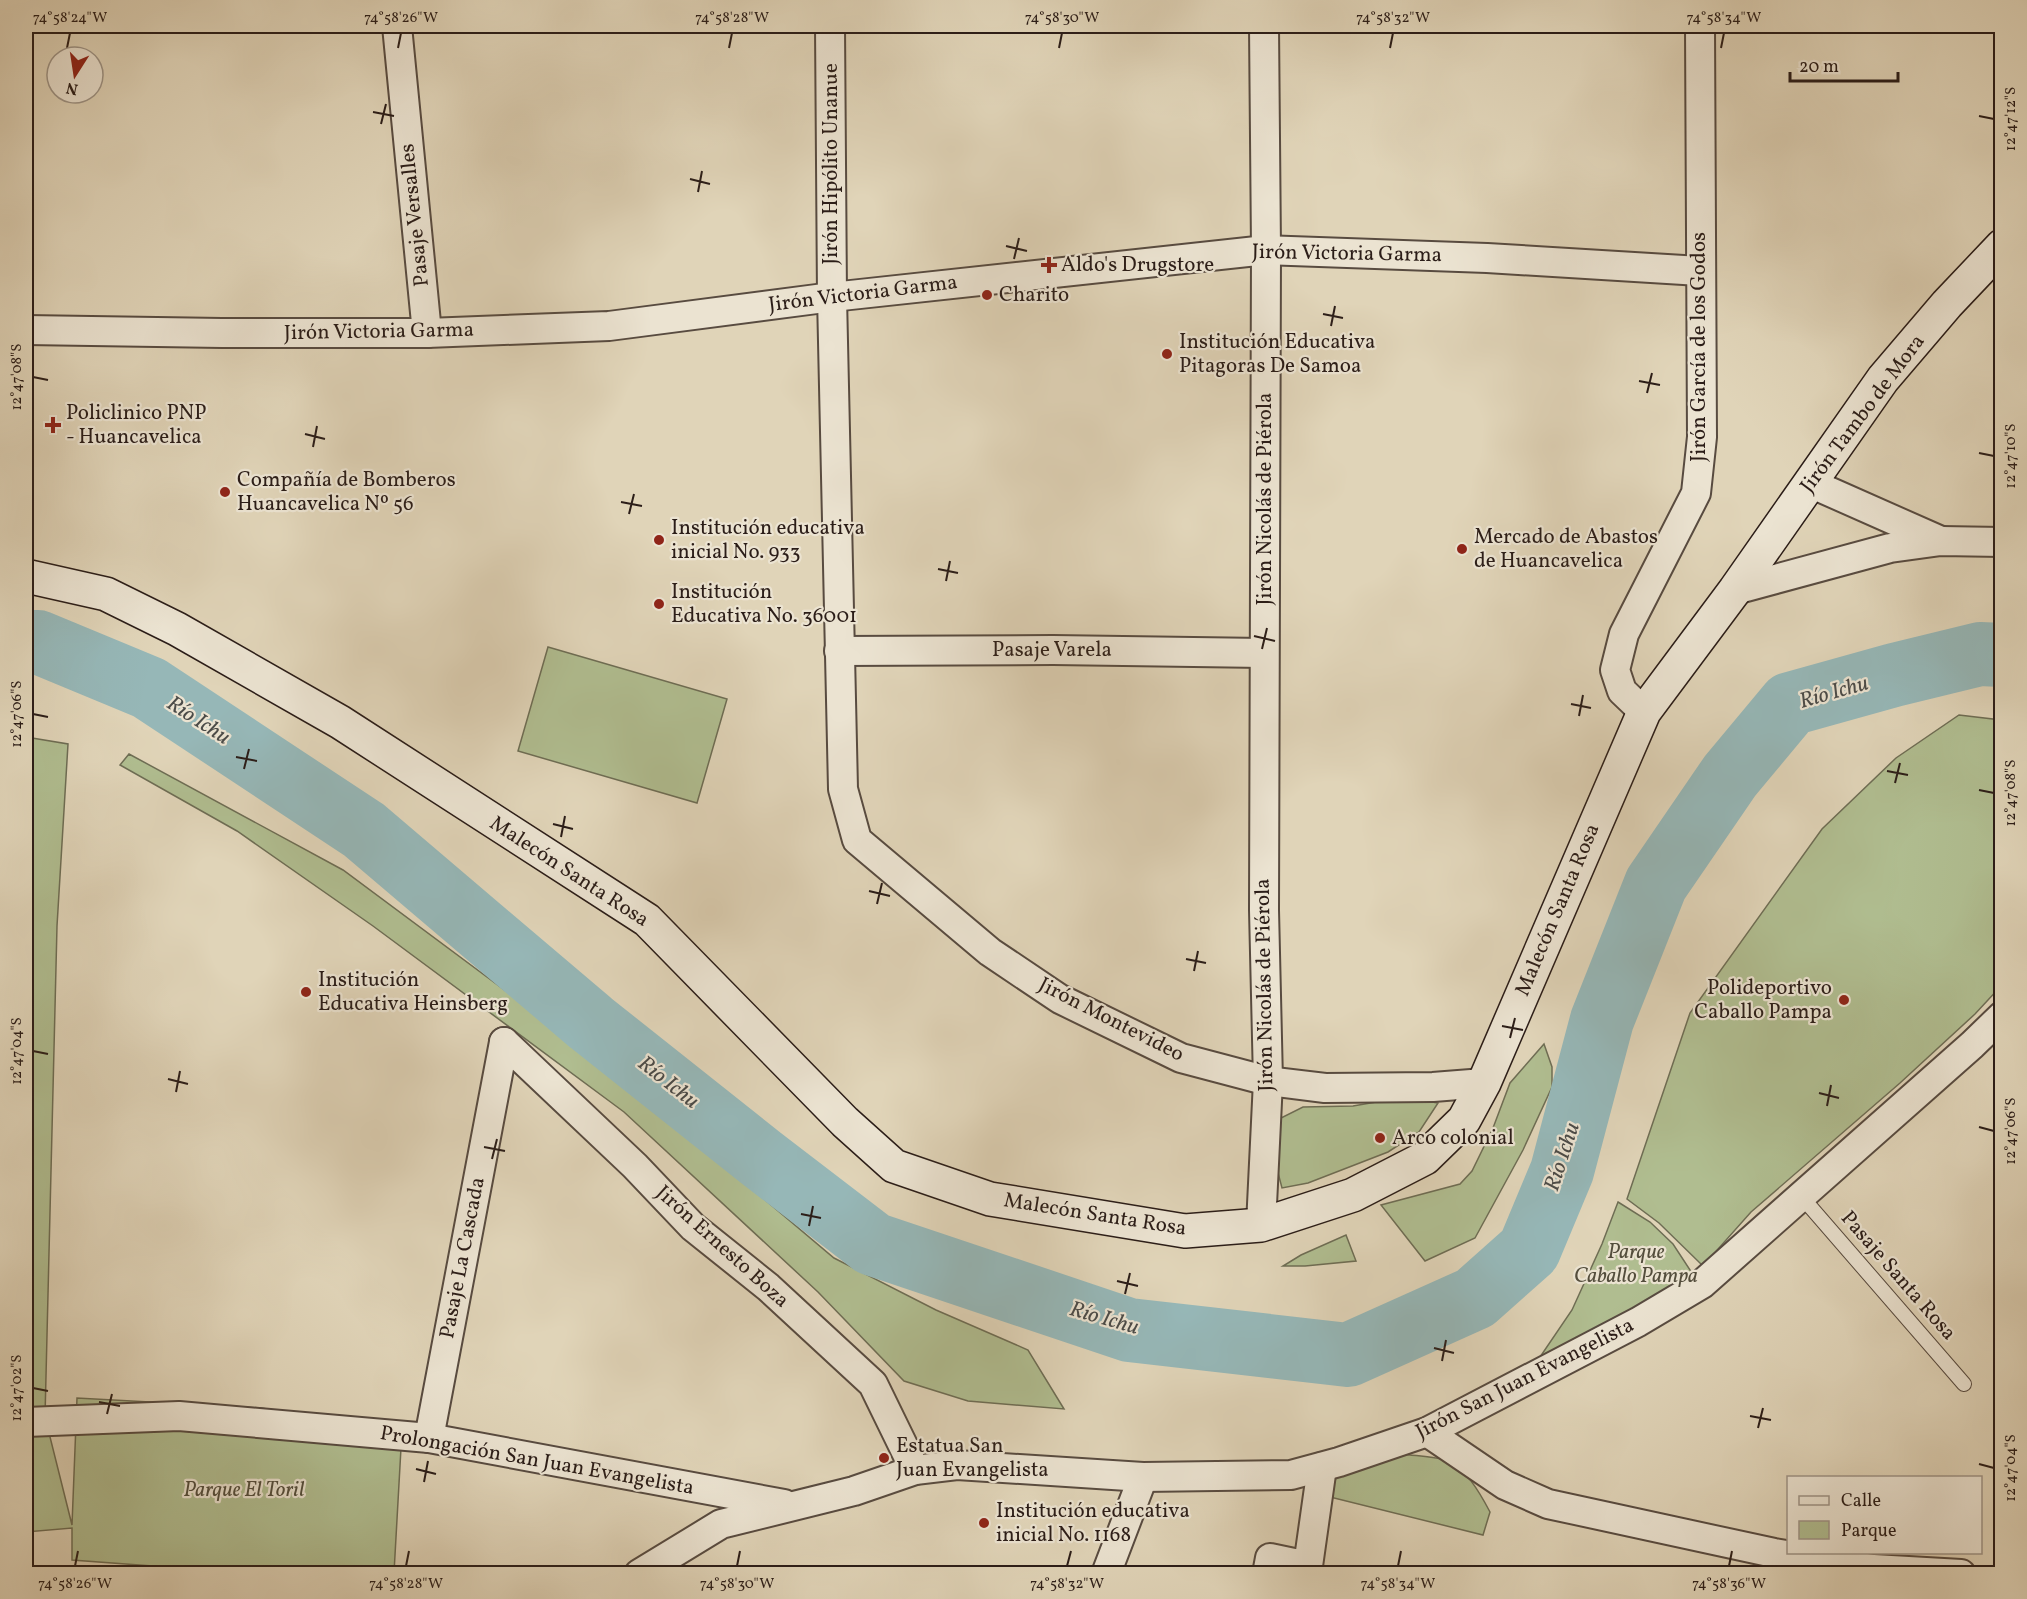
<svg xmlns="http://www.w3.org/2000/svg" width="2027" height="1599" font-family="Vollkorn,serif">
<rect width="100%" height="100%" fill="#e0d4b8"/>
<filter id="stains"><feTurbulence type="fractalNoise" baseFrequency=".00333" numOctaves="4"/><feColorMatrix values="0 0 0 0 .2 0 0 0 0 .09 0 0 0 0 .02 0 0 0 .5 -.17"/></filter>
<radialGradient id="worn" r=".72"><stop offset=".6" stop-color="#630" stop-opacity="0"/><stop offset="1" stop-color="#630" stop-opacity=".3"/></radialGradient>
<g fill="#b0bd90" stroke="#6e6d54" stroke-width="1.5">
<path d="M548 647 727 699 697 803 518 751Z"/>
<path d="M1959 715 2001 720V986L1975 1014 1900 1083 1751 1212 1703 1266 1659 1223 1627 1199 1690 1013 1822 829 1896 758Z"/>
<path d="M26 737 68 744 57 926 45 1417 72 1525 77 1398 261 1408 402 1430 394 1573H247L72 1560V1528L26 1532Z"/>
<path d="M129 754 343 870 522 1003 650 1103 834 1258 936 1310 1028 1350 1064 1409 968 1401 904 1381 818 1292 624 1112 373 926 237 831 120 765Z"/>
<path d="M1544 1044 1552 1067V1087L1523 1150 1475 1238 1425 1261 1381 1205 1460 1184 1472 1171 1493 1128 1510 1083Z"/>
<path d="M1420 1100 1438 1103 1419 1132 1388 1152 1308 1183 1282 1188 1277 1169 1279 1119 1303 1107 1353 1106 1382 1101Z"/>
<path d="M1618 1202 1650 1222 1673 1244 1692 1273 1665 1295 1538 1360 1572 1310 1602 1244Z"/>
<path d="M1346 1235 1356 1261 1305 1266H1283L1301 1255Z"/>
<path d="M1402 1454C1415 1456 1431 1456 1444 1460 1465 1466 1480 1493 1490 1512L1483 1535 1326 1496 1336 1475Z"/>
</g>
<g fill="none" stroke-linecap="round" stroke-linejoin="round">
<path stroke="#96b7b7" stroke-width="64" d="M26 642H38L149 688 364 830 591 1023 761 1158 873 1244 1129 1330 1348 1355 1475 1298 1529 1250 1562 1171 1602 1020 1656 884 1730 776 1790 704 1894 675 1980 654 2002 655"/>
<defs>
<path id="lane" d="M1801 1196 1964 1384"/>
<g id="street">
<path d="M397 26 427 333"/>
<path d="M830 26 832 297 843 789 857 840 990 952 1060 999 1181 1058 1268 1081 1325 1088 1433 1087 1484 1083"/>
<path d="M26 330 222 333H427L609 326 832 297 1266 250 1487 258 1700 271"/>
<path d="M1810 483 1941 541"/>
<path d="M1735 590 1890 548 1941 541 2002 542"/>
<path d="M839 651 1053 650 1264 653"/>
<path d="M1644 712 1622 691 1615 670 1624 634 1696 493 1702 437 1700 26"/>
<path d="M504 1042 635 1166 693 1227 768 1287 873 1384 915 1470"/>
<path d="M1261 1225 1268 1081 1264 910 1266 250 1264 26"/>
<path d="M26 1422 179 1416 429 1438 784 1504"/>
<path d="M1427 1432 1505 1485 1548 1504 1774 1553 1873 1569 1961 1574"/>
<path d="M429 1438 504 1042"/>
<path d="M639 1574 721 1524 854 1491 915 1470 957 1465 1143 1477 1291 1475 1339 1462 1427 1432 1638 1322 1702 1284 1972 1045 2002 1016"/>
<path d="M1106 1574 1143 1477"/>
<path d="M1267 1574 1270 1558 1308 1566 1322 1467"/>
</g>
<path id="secondary" d="M26 576 106 594 177 629 340 722 647 920 845 1122 894 1166 990 1199 1185 1231 1261 1225 1353 1195 1425 1158 1464 1120 1484 1083 1644 712 1735 590 1883 379 1947 304 2002 246"/>
</defs>
<use href="#lane" stroke="#584b40" stroke-width="16"/>
<use href="#street" stroke="#584b40" stroke-width="32"/>
<use href="#secondary" stroke="#2b1d18" stroke-width="36"/>
<use href="#lane" stroke="#ebe3d1" stroke-width="14"/>
<use href="#street" stroke="#ebe3d1" stroke-width="28"/>
<use href="#secondary" stroke="#ebe3d1" stroke-width="33"/>
</g>
<path fill="none" stroke="#2b1d18" stroke-width="2" d="M67 48 70 33M398 48 401 33M729 48 732 33M1059 48 1062 33M1390 48 1393 33M1721 48 1724 33M373 112 394 116M1979 116 1994 119M381 124 386 104M690 179 710 184M698 192 702 171M1006 246 1027 251M1014 259 1019 238M1323 314 1343 318M1331 326 1335 306M33 377 48 380M1639 381 1660 385M1647 393 1652 373M305 434 325 439M313 447 317 426M1979 453 1994 456M621 502 642 506M629 514 634 494M938 569 958 573M946 581 950 561M1254 636 1275 641M1262 649 1267 628M1571 704 1591 708M33 714 48 717M1579 716 1583 695M236 757 257 761M244 769 249 749M1887 771 1908 775M1895 783 1900 763M1979 790 1994 793M553 824 573 829M561 837 565 816M869 891 890 896M877 904 882 883M1186 959 1206 963M1194 971 1198 951M1502 1026 1523 1030M1510 1038 1515 1018M33 1051 48 1054M168 1079 188 1084M176 1092 180 1071M1819 1093 1839 1098M1827 1106 1831 1085M1979 1127 1994 1131M484 1147 505 1151M492 1159 497 1139M801 1214 821 1218M809 1226 813 1206M1117 1281 1138 1286M1125 1294 1130 1273M1434 1348 1454 1353M1442 1361 1446 1340M33 1388 48 1391M99 1402 120 1406M107 1414 112 1394M1750 1416 1771 1420M1758 1428 1763 1408M1979 1464 1994 1468M416 1469 436 1474M424 1482 428 1461M75 1566 78 1551M406 1566 409 1551M737 1566 740 1551M1067 1566 1071 1551M1398 1566 1401 1551M1729 1566 1732 1551"/>
<g fill="#8f2418" stroke="#ebe3d1" stroke-width="2">
<path d="M1046 256h6v6h6v6h-6v6h-6v-6h-6v-6h6z"/>
<circle cx="987" cy="295" r="6"/>
<circle cx="1167" cy="354" r="6"/>
<path d="M50 416h6v6h6v6h-6v6h-6v-6h-6v-6h6z"/>
<circle cx="225" cy="492" r="6"/>
<circle cx="659" cy="540" r="6"/>
<circle cx="1462" cy="549" r="6"/>
<circle cx="659" cy="604" r="6"/>
<circle cx="306" cy="992" r="6"/>
<circle cx="1844" cy="1000" r="6"/>
<circle cx="1380" cy="1138" r="6"/>
<circle cx="884" cy="1458" r="6"/>
<circle cx="984" cy="1523" r="6"/>
</g>
<g text-anchor="middle" dominant-baseline="central" stroke-width="4.5" stroke-linejoin="round" paint-order="stroke">
<g font-size="21" fill="#2b1d18" stroke="#ebe3d1">
<text transform="translate(831 164) rotate(-90)">Jirón Hipólito Unanue</text>
<text transform="translate(415 215) rotate(-96)">Pasaje Versalles</text>
<text transform="translate(1347 254) rotate(1)">Jirón Victoria Garma</text>
<text transform="translate(863 294) rotate(-7)">Jirón Victoria Garma</text>
<text transform="translate(379 332) rotate(-1)">Jirón Victoria Garma</text>
<text transform="translate(1699 347) rotate(-90)">Jirón García de los Godos</text>
<text transform="translate(1863 414) rotate(-53)">Jirón Tambo de Mora</text>
<text transform="translate(1265 499) rotate(-90)">Jirón Nicolás de Piérola</text>
<text x="1052" y="650">Pasaje Varela</text>
<text transform="translate(569 872) rotate(33)">Malecón Santa Rosa</text>
<text transform="translate(1558 910) rotate(-67)">Malecón Santa Rosa</text>
<text transform="translate(1265 985) rotate(-91)">Jirón Nicolás de Piérola</text>
<text transform="translate(1111 1020) rotate(27)">Jirón Montevideo</text>
<text transform="translate(1095 1215) rotate(9)">Malecón Santa Rosa</text>
<text transform="translate(722 1247) rotate(42)">Jirón Ernesto Boza</text>
<text transform="translate(463 1258) rotate(-79)">Pasaje La Cascada</text>
<text transform="translate(1898 1276) rotate(49)">Pasaje Santa Rosa</text>
<text transform="translate(1525 1379) rotate(-27)">Jirón San Juan Evangelista</text>
<text transform="translate(537 1461) rotate(10)">Prolongación San Juan Evangelista</text>
</g>
<g font-size="21" fill="#2b1d18" stroke="#ebe3d1" text-anchor="start">
<text x="1061" y="265">Aldo's Drugstore</text>
<text x="999" y="295">Charito</text>
<text x="1179" y="342">Institución Educativa<tspan x="1179" dy="24">Pitagoras De Samoa</tspan></text>
<text x="66" y="413">Policlinico PNP<tspan x="66" dy="24">- Huancavelica</tspan></text>
<text x="237" y="480">Compañía de Bomberos<tspan x="237" dy="24">Huancavelica Nº 56</tspan></text>
<text x="671" y="528">Institución educativa<tspan x="671" dy="24">inicial No. 933</tspan></text>
<text x="1474" y="537">Mercado de Abastos<tspan x="1474" dy="24">de Huancavelica</tspan></text>
<text x="671" y="592">Institución<tspan x="671" dy="24">Educativa No. 36001</tspan></text>
<text x="318" y="980">Institución<tspan x="318" dy="24">Educativa Heinsberg</tspan></text>
<text x="1832" y="988" text-anchor="end">Polideportivo<tspan x="1832" dy="24">Caballo Pampa</tspan></text>
<text x="1392" y="1138">Arco colonial</text>
<text x="896" y="1446">Estatua San<tspan x="896" dy="24">Juan Evangelista</tspan></text>
<text x="996" y="1511">Institución educativa<tspan x="996" dy="24">inicial No. 1168</tspan></text>
</g>
<g font-size="21" font-style="italic" fill="#534d3c" stroke="#ebe3d1">
<text x="1636" y="1252">Parque<tspan x="1636" dy="24">Caballo Pampa</tspan></text>
<text x="244" y="1490">Parque El Toril</text>
</g>
<g font-size="22" font-style="italic" fill="#4b4b48" stroke="#ebe3d1">
<text transform="translate(1834 693) rotate(-16)">Río Ichu</text>
<text transform="translate(198 721) rotate(33)">Río Ichu</text>
<text transform="translate(668 1083) rotate(38)">Río Ichu</text>
<text transform="translate(1563 1157) rotate(-72)">Río Ichu</text>
<text transform="translate(1104 1319) rotate(16)">Río Ichu</text>
</g>
</g>
<rect width="2027" height="1599" fill="none" stroke="#e0d4b8" stroke-width="66"/>
<rect x="1787" y="1476" width="195" height="78" fill="#ebe3d1" stroke="#9e9487" stroke-width="1.5"/>
<rect x="1799" y="1496" width="30" height="9" fill="#ebe3d1" stroke="#9e9487" stroke-width="1.5"/>
<text x="1841" y="1506" font-size="18" fill="#2b1d18">Calle</text>
<rect x="1799" y="1521" width="30" height="18" fill="#b0bd90" stroke="#9e9487" stroke-width="1.5"/>
<text x="1841" y="1536" font-size="18" fill="#2b1d18">Parque</text>
<g transform="translate(75 75) rotate(192)"><circle r="28" fill="#ebe3d1" stroke="#9e9487" stroke-width="1.5"/>
<path d="M0-4.5L10 22L0 15L-10 22Z" fill="#8f2418"/>
<text y="-9" font-size="16" font-weight="bold" text-anchor="middle" fill="#2b1d18">N</text>
</g>
<path d="M1790 72v9h108v-9" fill="none" stroke="#2b1d18" stroke-width="3"/>
<text x="1799" y="72" font-size="18" fill="#2b1d18" stroke="#ebe3d1" stroke-width="4.5" paint-order="stroke">20 m</text>
<rect x="33" y="33" width="1961" height="1533" fill="none" stroke="#2b1d18" stroke-width="2"/>
<g font-size="15" text-anchor="middle" fill="#2b1d18">
<text x="70" y="22">74°58'24"W</text>
<text x="401" y="22">74°58'26"W</text>
<text x="732" y="22">74°58'28"W</text>
<text x="1062" y="22">74°58'30"W</text>
<text x="1393" y="22">74°58'32"W</text>
<text x="1724" y="22">74°58'34"W</text>
<text transform="translate(2010 119) rotate(-90)" y="5">12°47'12"S</text>
<text transform="translate(16 377) rotate(-90)" y="5">12°47'08"S</text>
<text transform="translate(2010 456) rotate(-90)" y="5">12°47'10"S</text>
<text transform="translate(16 714) rotate(-90)" y="5">12°47'06"S</text>
<text transform="translate(2010 793) rotate(-90)" y="5">12°47'08"S</text>
<text transform="translate(16 1051) rotate(-90)" y="5">12°47'04"S</text>
<text transform="translate(2010 1131) rotate(-90)" y="5">12°47'06"S</text>
<text transform="translate(16 1388) rotate(-90)" y="5">12°47'02"S</text>
<text transform="translate(2010 1468) rotate(-90)" y="5">12°47'04"S</text>
<text x="75" y="1588">74°58'26"W</text>
<text x="406" y="1588">74°58'28"W</text>
<text x="737" y="1588">74°58'30"W</text>
<text x="1067" y="1588">74°58'32"W</text>
<text x="1398" y="1588">74°58'34"W</text>
<text x="1729" y="1588">74°58'36"W</text>
</g>
<rect width="100%" height="100%" filter="url(#stains)"/>
<rect width="100%" height="100%" fill="url(#worn)"/>
</svg>
